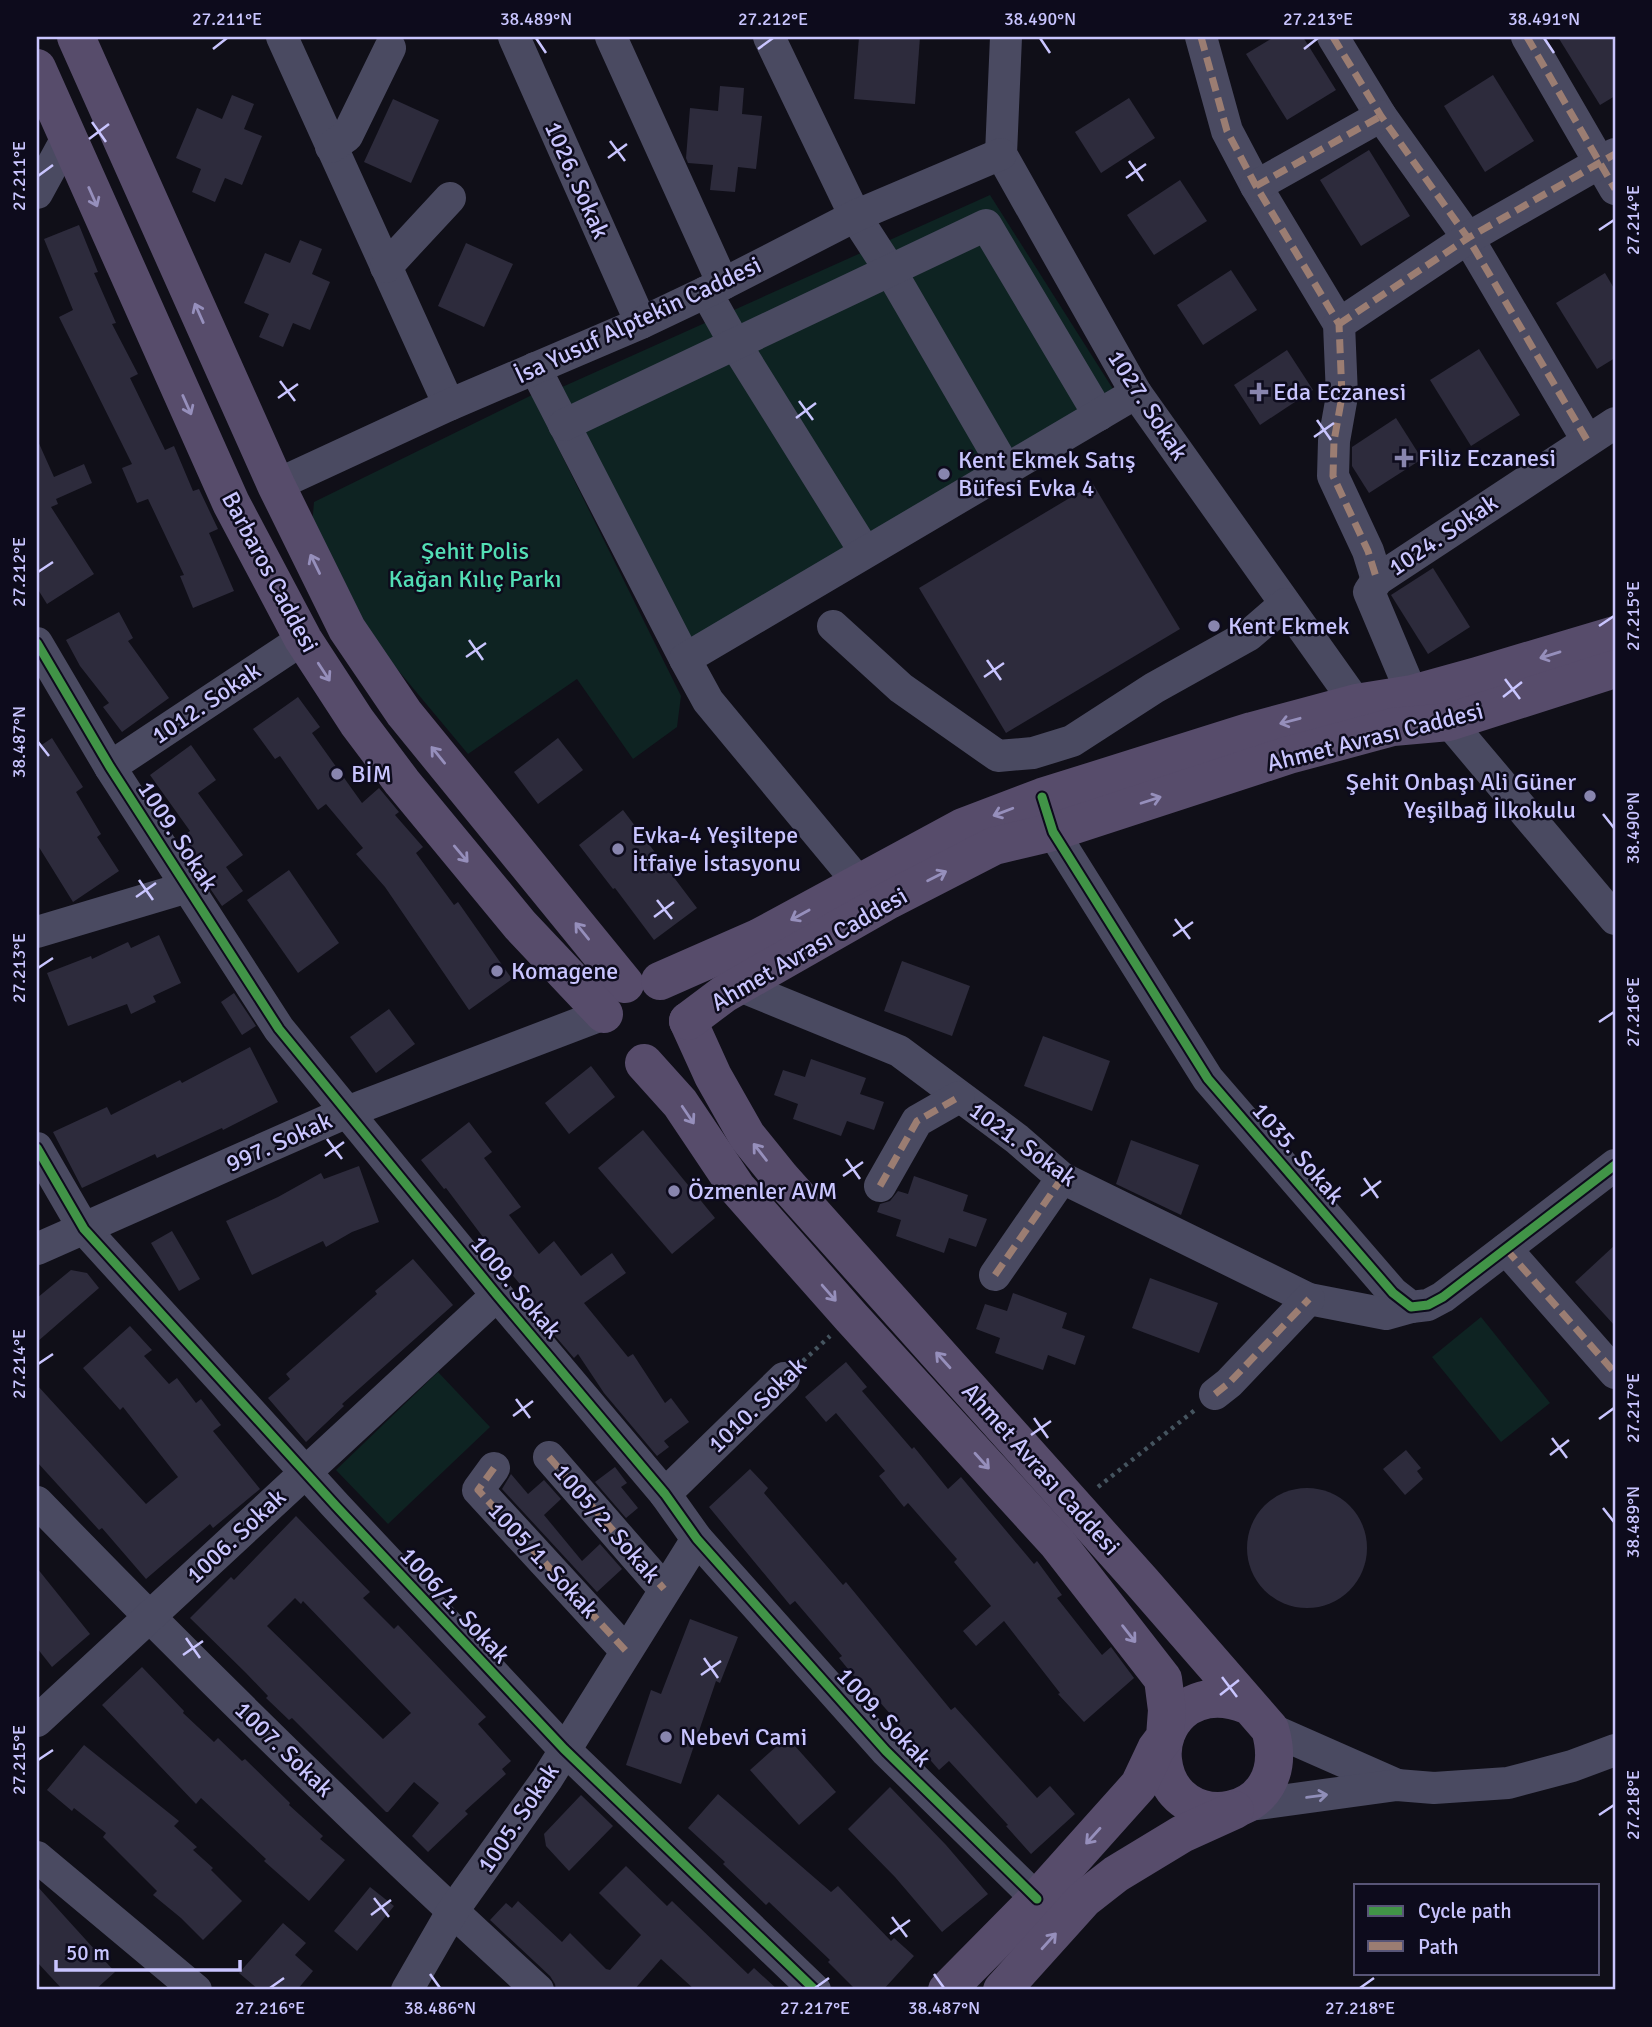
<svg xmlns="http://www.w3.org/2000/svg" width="1652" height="2027" font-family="Signika,sans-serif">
<rect width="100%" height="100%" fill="#100f18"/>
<g fill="#0e2322">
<path d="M990 195 1113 389 691 642 560 388Z"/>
<path d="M532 395 681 696 677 727 633 759 577 679 468 754 362 627 312 526 314 502Z"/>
<path d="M1481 1317 1550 1403 1501 1442 1432 1357Z"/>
<path d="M438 1372 490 1427 388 1524 336 1470Z"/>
</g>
<g fill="#2d2b3c" fill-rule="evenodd">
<path d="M859 37H920L915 104 854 99Z"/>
<path d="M1274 37H1303L1336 90 1287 120 1246 54Z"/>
<path d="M1558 37H1615V96L1600 105Z"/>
<path d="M1493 75 1534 141 1485 172 1444 106Z"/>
<path d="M720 86 744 88 742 114 762 116 756 169 738 167 735 192 710 190 713 165 688 163 686 158 690 108 718 111Z"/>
<path d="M232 95 254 104 244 129 262 136 242 185 225 178 215 202 192 192 201 169 176 158 197 108 222 119Z"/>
<path d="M1129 98 1155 138 1101 173 1075 132Z"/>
<path d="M393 99 439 120 411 183 364 162Z"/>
<path d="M1369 150 1410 216 1361 246 1320 180Z"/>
<path d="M1180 180 1207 221 1154 255 1127 215Z"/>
<path d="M79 225 98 272 94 273 116 323 112 324 138 374 130 378 165 450 174 446 193 491 199 489 218 529 209 533 234 591 193 608 180 576 184 575 148 499 137 503 122 468 132 464 59 317 73 310 44 239Z"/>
<path d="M300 240 322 249 312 274 330 282 310 330 293 323 283 347 259 337 269 314 244 303 265 253 290 263Z"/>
<path d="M466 243 513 264 484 327 438 306Z"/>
<path d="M1231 270 1257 310 1203 345 1177 305Z"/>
<path d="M1605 273 1615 290V358L1597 369 1556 303Z"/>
<path d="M1479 349 1520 415 1471 446 1430 380Z"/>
<path d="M1287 350 1313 390 1260 425 1234 385Z"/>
<path d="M1396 418 1422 459 1369 493 1352 466V447Z"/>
<path d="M37 439 54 477 84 464 92 483 56 499 58 504 51 507 94 574 47 604 37 588Z"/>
<path d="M1093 484 1180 629 1006 733 919 588Z"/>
<path d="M1433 568 1470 627 1428 654 1391 595Z"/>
<path d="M119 612 133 638 128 641 169 698 122 732 103 707 109 703 80 666 66 640Z"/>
<path d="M298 697 320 727 312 733 362 803 379 788 399 812 395 815 423 847 416 853 454 905 458 902 512 979 469 1010 385 887 356 854 363 848 326 804 318 810 280 756 275 759 253 729Z"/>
<path d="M52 738 83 787 76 792 101 834 97 837 119 871 73 902 37 844V748Z"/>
<path d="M558 738 583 770 538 804 514 772Z"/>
<path d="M191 745 216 780 198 793 243 855 226 867 243 891 222 906 207 884 211 881 179 839 190 831 150 775Z"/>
<path d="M623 810 697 908 654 940 615 888 613 889 579 845Z"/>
<path d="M289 870 339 943 298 973 247 900Z"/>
<path d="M159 935 181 983 153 996 156 1002 131 1014 127 1004 68 1026 47 973 91 956 92 959 128 942 131 948Z"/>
<path d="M902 961 970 986 952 1036 884 1011Z"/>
<path d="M234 993 256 1026 242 1035 221 1002Z"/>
<path d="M389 1009 415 1044 376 1073 350 1037Z"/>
<path d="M1043 1036 1110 1061 1092 1111 1024 1086Z"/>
<path d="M250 1047 278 1102 223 1130 222 1128 157 1158 155 1154 82 1188 53 1132 107 1107 111 1115 180 1080 182 1083Z"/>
<path d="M811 1059 866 1078 860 1094 884 1102 874 1130 847 1121 841 1136 793 1119 798 1104 774 1095 783 1070 805 1077Z"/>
<path d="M591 1066 615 1097 569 1134 545 1103Z"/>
<path d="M469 1122 492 1152 484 1158 521 1207 509 1215 539 1254 554 1241 581 1276 612 1253 626 1273 584 1303 628 1357 633 1354 665 1403 671 1398 689 1422 664 1441 669 1447 657 1456 604 1393 578 1354 574 1358 550 1330 555 1326 504 1265 446 1188 444 1189 421 1160Z"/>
<path d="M643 1130 715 1218 672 1254 598 1168Z"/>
<path d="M1131 1140 1199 1165 1181 1215 1116 1184Z"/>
<path d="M359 1166 379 1222 352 1232 326 1247 323 1241 252 1275 226 1221 278 1197 321 1173 324 1179Z"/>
<path d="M914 1176 968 1195 963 1211 987 1219 976 1247 949 1238 944 1253 896 1236 901 1220 877 1212 880 1204 890 1201 898 1191 908 1194Z"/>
<path d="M172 1231 200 1279 179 1291 151 1243Z"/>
<path d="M1615 1245V1326L1575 1282Z"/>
<path d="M413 1259 453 1305 342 1404 344 1406 306 1442 268 1398 290 1379 286 1374 377 1294 375 1291Z"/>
<path d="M71 1270 87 1273 99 1288 37 1342V1298Z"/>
<path d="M1150 1278 1218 1303 1199 1353 1132 1328Z"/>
<path d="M1013 1293 1067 1313 1062 1328 1085 1336 1075 1365 1048 1355 1043 1370 995 1353 1000 1338 976 1329 985 1304 1007 1311Z"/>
<path d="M130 1326 152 1350 144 1356 169 1384 177 1378 196 1403 201 1399 221 1425 213 1431 260 1489 213 1528 210 1524 146 1579 102 1528 99 1530 37 1462V1385L146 1504 178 1477 123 1407 120 1410 83 1368Z"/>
<path d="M846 1362 867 1387 862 1391 912 1449 914 1447 948 1489 961 1477 1034 1564 1037 1561 1062 1595 1057 1598 1102 1655 1111 1647 1134 1678 1084 1722 1058 1694 1060 1693 1004 1621 976 1646 963 1631 991 1606 954 1562 957 1559 908 1503 904 1507 879 1476 885 1471 836 1413 826 1422 805 1397Z"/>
<path d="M1406 1450 1421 1468 1417 1471 1423 1479 1405 1495 1383 1469Z"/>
<path d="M615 1467 627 1483 621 1487 638 1508 626 1518 595 1482Z"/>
<path d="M750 1469 768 1488 764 1493 843 1585 846 1582 951 1710 955 1707 1037 1798 1050 1786 1075 1814 1031 1854 1006 1826 1008 1825 949 1761 939 1770 864 1684 862 1686 839 1658 842 1656 795 1601 790 1605 709 1507Z"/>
<path d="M511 1474 528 1494 544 1480 561 1499 544 1515 582 1561 600 1544 622 1569 597 1592 502 1489Z"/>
<circle cx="1307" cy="1548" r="60"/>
<path d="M296 1516 370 1592 363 1598 394 1629 398 1625 486 1717 478 1724 511 1761 502 1769 506 1774 465 1811 468 1814 428 1852 412 1836 439 1803 414 1782 388 1812H386L292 1718 289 1720 266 1698 268 1696 246 1673 190 1618 231 1577 234 1580ZM295 1598 301 1604 303 1601 411 1713 383 1739 267 1626Z"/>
<path d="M37 1568 90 1634 52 1667 37 1648Z"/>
<path d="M690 1619 738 1637 720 1683 716 1681 681 1784 626 1765 651 1690 661 1694Z"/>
<path d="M142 1667 184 1711 183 1713 214 1742 218 1738 242 1761 245 1759 290 1803 289 1805 323 1836 320 1839 345 1860 309 1901 264 1861 266 1859 201 1798 196 1804 102 1705Z"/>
<path d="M787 1737 836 1792 799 1825 750 1770Z"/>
<path d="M84 1745 179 1821 174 1826 197 1847 193 1850 213 1868 211 1870 242 1901 203 1940 181 1918 153 1895 157 1891 103 1837 106 1833 74 1808 72 1811 47 1790Z"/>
<path d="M890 1787 946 1845 988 1894 942 1932 895 1877 848 1829Z"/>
<path d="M718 1794 831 1892 838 1886 891 1941 894 1938 914 1956 883 1990H856L828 1962 830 1960 769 1902 766 1905 723 1864 725 1862 688 1828Z"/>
<path d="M581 1795 613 1826 569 1871 546 1846 544 1834Z"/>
<path d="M626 1866 667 1906 672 1901 748 1974 754 1968 778 1990H695L661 1959 634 1990H556L555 1984 550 1976 490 1920 506 1903 512 1908 518 1901 562 1942 570 1933 606 1969 610 1970 641 1935 599 1893Z"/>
<path d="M37 1886 115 1972 95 1990H63L37 1962Z"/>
<path d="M370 1887 394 1906 357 1951 334 1931Z"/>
<path d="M283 1923 306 1943 295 1955 313 1971 297 1990H259L239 1973Z"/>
</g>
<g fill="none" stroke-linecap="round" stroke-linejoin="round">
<g stroke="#45545f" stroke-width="4.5" stroke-dasharray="3.5 5" stroke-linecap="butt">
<path d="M803 1361 830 1336"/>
<path d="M1098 1487 1195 1410"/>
</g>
<g stroke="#4a4a61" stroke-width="32">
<path d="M282 37 449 405"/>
<path d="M514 37 641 323"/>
<path d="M611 37 723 284"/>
<path d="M769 37 855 216 890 270 1006 470"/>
<path d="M1006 37 1001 154 1136 393 1356 703 1373 715"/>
<path d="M1201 37 1227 131 1256 186 1339 324 1342 396 1334 441 1333 476 1368 551 1377 580"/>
<path d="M1333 37 1381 116 1468 238 1587 440"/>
<path d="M1527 37 1615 189"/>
<path d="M331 147 347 136 390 48"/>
<path d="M1256 186 1381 116"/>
<path d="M37 193 67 138"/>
<path d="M386 267 450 198"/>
<path d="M706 292 734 342 865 552"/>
<path d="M1339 324 1468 238 1615 154"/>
<path d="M535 368 685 659"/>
<path d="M1615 423 1377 580 1369 592 1412 694 1449 722 1615 919"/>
<path d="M564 425 986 225 1099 415"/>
<path d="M276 485 449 405 641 323 723 284 855 216 1001 154"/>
<path d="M833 626 901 688 998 756 1033 753 1072 741 1154 688 1249 635 1285 604"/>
<path d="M37 643 110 767 279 1029 497 1295 665 1494 697 1539 886 1751 1037 1899"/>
<path d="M110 767 303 639"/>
<path d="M1047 812 1053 832 1208 1079 1393 1293 1411 1307 1428 1305 1443 1297 1615 1165"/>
<path d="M859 883 708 701 685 659 1136 393"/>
<path d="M37 932 188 887"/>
<path d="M740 986 899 1051 1017 1139 1062 1178 1309 1299 1386 1314 1411 1307"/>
<path d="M37 1148 84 1229 336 1506 564 1749 815 1990"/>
<path d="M880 1186 917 1121 959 1097"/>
<path d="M37 1249 347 1112 604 1014"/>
<path d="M1506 1249 1615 1373"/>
<path d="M995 1275 1062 1178"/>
<path d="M1215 1394 1229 1383 1309 1299"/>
<path d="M549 1457 664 1589"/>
<path d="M494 1468 478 1490 626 1651"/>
<path d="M665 1494 784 1378"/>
<path d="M37 1502C199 1669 366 1833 538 1990"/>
<path d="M37 1721 497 1295"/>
<path d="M1270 1729 1397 1785"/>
<path d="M1250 1805 1397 1785 1434 1788 1508 1783 1572 1766 1615 1750"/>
<path d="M37 1857 196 1990"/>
<path d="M407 1990 452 1912 547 1779 697 1539"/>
</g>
<g stroke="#574c6b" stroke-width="38">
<path d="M76 37 276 485 347 629 404 713 625 984"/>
<path d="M37 68 231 503 303 639 357 722 402 782 520 925 604 1014"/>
<path d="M660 981 758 938 963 827 1042 797 1252 731 1356 703 1412 694 1477 676 1615 635"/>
<path d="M688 1021 713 1076 747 1136 781 1178 1142 1582 1270 1729C1298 1824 1171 1839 1163 1760 1161 1742 1168 1724 1181 1712 1201 1695 1224 1696 1247 1705"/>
<path d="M688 1021 724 994 889 900 994 846 1053 832 1289 755 1393 727 1449 722 1615 669"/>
<path d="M644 1063 680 1103 737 1188 851 1317 1058 1544 1163 1679 1167 1710 1165 1737 1156 1749 1139 1785 1037 1899 947 1990"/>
<path d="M1002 1990 1084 1899 1116 1874 1182 1834 1235 1810"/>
</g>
<g stroke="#9b7d72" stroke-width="7" stroke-dasharray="14 7" stroke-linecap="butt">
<path d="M1201 37 1227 131 1256 186 1339 324 1342 396 1334 441 1333 476 1368 551 1377 580"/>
<path d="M1333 37 1381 116 1468 238 1587 440"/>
<path d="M1527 37 1615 189"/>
<path d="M1256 186 1381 116"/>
<path d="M1339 324 1468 238 1615 154"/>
<path d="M880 1186 917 1121 959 1097"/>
<path d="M1506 1249 1615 1373"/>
<path d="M995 1275 1062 1178"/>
<path d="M1215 1394 1229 1383 1309 1299"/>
<path d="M549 1457 664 1589"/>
<path d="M494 1468 478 1490 626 1651"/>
</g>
<defs>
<g id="cycleway">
<path d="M37 643 110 767 279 1029 497 1295 665 1494 697 1539 886 1751 1037 1899"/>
<path d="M1042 797 1053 832 1208 1079 1393 1293 1411 1307 1428 1305 1443 1297 1615 1165"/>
<path d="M37 1148 84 1229 336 1506 564 1749 815 1990"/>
</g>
</defs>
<use href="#cycleway" stroke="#0d0b1c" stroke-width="13"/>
<use href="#cycleway" stroke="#419447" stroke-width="9"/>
</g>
<defs><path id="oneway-shaft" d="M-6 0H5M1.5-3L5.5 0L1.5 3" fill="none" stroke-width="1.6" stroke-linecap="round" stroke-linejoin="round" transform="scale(1.75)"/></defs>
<g stroke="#968fbc">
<use href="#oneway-shaft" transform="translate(93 197) rotate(66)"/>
<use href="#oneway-shaft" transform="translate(199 313) rotate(-114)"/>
<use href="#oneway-shaft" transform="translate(187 405) rotate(66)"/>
<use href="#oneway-shaft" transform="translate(315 564) rotate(-116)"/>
<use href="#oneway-shaft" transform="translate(1550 655) rotate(163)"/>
<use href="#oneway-shaft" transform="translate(324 672) rotate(57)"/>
<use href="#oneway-shaft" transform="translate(1290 721) rotate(165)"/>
<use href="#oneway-shaft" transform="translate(438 755) rotate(-129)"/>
<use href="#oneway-shaft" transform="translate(1151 800) rotate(-18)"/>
<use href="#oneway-shaft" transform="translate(1003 812) rotate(159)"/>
<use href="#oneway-shaft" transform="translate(461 854) rotate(50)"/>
<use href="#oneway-shaft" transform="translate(937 876) rotate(-27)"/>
<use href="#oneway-shaft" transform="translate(800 915) rotate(151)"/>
<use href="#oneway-shaft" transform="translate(582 931) rotate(-129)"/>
<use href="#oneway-shaft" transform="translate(688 1115) rotate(56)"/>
<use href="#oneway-shaft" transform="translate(760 1152) rotate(-128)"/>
<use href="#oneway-shaft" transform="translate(829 1293) rotate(49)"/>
<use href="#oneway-shaft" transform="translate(943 1360) rotate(-132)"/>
<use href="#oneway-shaft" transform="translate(982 1461) rotate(48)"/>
<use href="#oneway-shaft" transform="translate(1129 1634) rotate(52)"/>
<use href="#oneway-shaft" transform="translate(1093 1836) rotate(132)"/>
<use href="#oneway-shaft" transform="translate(1049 1941) rotate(-48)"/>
</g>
<use stroke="#908eb8" href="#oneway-shaft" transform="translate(1317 1796) rotate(-8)"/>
<path fill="none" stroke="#c9c5ff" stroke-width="2.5" d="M536 38 546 53M1040 38 1050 53M1544 38 1554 53M213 49 227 38M758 49 773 38M1304 49 1318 38M92 122 106 142M89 139 109 124M610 141 625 161M608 158 627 144M1129 161 1143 181M38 176 53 165M1126 178 1146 164M1599 230 1614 220M280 381 295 401M278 398 298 384M799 401 813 420M796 418 816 403M1317 420 1331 440M1314 437 1334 423M38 572 53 562M1599 626 1614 616M469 640 483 660M466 657 486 643M987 660 1001 680M984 677 1004 663M1505 679 1520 699M1503 697 1522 682M38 742 49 756M1603 814 1614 828M139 880 153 900M136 897 156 883M657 900 672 919M654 917 674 902M1175 919 1190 939M1173 936 1193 922M38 968 53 958M1599 1022 1614 1012M327 1139 342 1159M325 1156 344 1142M846 1159 860 1179M843 1176 863 1162M1364 1178 1378 1198M1361 1196 1381 1181M38 1364 53 1354M516 1399 530 1418M513 1416 533 1401M1034 1418 1048 1438M1599 1419 1614 1408M1031 1435 1051 1421M1552 1438 1567 1458M1550 1455 1569 1440M1603 1508 1614 1522M186 1638 200 1658M183 1655 203 1641M704 1658 718 1678M701 1675 721 1661M1222 1677 1237 1697M1220 1695 1239 1680M38 1760 53 1750M1599 1815 1614 1805M374 1898 389 1917M371 1915 391 1900M892 1917 907 1937M890 1934 910 1920M430 1974 440 1988M934 1974 944 1988M270 1988 284 1978M815 1988 829 1978M1360 1988 1374 1978"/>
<g fill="#8885ae" stroke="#0d0b1c" stroke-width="2.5">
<path d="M1255.5 381.5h7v7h7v7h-7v7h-7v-7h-7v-7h7z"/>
<path d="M1400.5 447.5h7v7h7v7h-7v7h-7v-7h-7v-7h7z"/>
<circle cx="944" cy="474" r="7"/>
<circle cx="1214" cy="626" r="7"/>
<circle cx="337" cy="774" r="7"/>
<circle cx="1590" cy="796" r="7"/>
<circle cx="618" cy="849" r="7"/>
<circle cx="497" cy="971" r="7"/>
<circle cx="674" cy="1191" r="7"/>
<circle cx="666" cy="1737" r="7"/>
</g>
<g text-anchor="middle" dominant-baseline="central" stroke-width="5" stroke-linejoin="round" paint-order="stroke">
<g font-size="24" fill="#c9c5ff" stroke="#0d0b1c">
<text transform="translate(577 180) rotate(66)">1026. Sokak</text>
<text transform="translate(638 320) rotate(-25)">İsa Yusuf Alptekin Caddesi</text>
<text transform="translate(1148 405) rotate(57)">1027. Sokak</text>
<text transform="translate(1443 535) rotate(-34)">1024. Sokak</text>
<text transform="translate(270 572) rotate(62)">Barbaros Caddesi</text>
<text transform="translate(206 703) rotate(-34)">1012. Sokak</text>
<text transform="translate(1375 737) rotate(-14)">Ahmet Avrası Caddesi</text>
<text transform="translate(178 836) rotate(57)">1009. Sokak</text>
<text transform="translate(809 949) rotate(-30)">Ahmet Avrası Caddesi</text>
<text transform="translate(279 1142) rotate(-24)">997. Sokak</text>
<text transform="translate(1023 1144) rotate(36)">1021. Sokak</text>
<text transform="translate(1298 1153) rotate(49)">1035. Sokak</text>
<text transform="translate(516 1287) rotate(50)">1009. Sokak</text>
<text transform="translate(757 1405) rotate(-44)">1010. Sokak</text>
<text transform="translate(1041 1469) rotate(48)">Ahmet Avrası Caddesi</text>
<text transform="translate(607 1523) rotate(49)">1005/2. Sokak</text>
<text transform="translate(236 1536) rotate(-43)">1006. Sokak</text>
<text transform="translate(543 1560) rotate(47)">1005/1. Sokak</text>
<text transform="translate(455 1605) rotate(47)">1006/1. Sokak</text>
<text transform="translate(884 1717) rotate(47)">1009. Sokak</text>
<text transform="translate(284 1749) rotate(44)">1007. Sokak</text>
<text transform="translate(518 1818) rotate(-56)">1005. Sokak</text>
</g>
<g font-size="24" fill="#c9c5ff" stroke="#0d0b1c" text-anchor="start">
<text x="1273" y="392">Eda Eczanesi</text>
<text x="1418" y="458">Filiz Eczanesi</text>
<text x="958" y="460">Kent Ekmek Satış<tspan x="958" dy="28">Büfesi Evka 4</tspan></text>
<text x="1228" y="626">Kent Ekmek</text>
<text x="351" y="774">BİM</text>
<text x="1576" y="782" text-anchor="end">Şehit Onbaşı Ali Güner<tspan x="1576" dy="28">Yeşilbağ İlkokulu</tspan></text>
<text x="632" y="835">Evka-4 Yeşiltepe<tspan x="632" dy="28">İtfaiye İstasyonu</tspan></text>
<text x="511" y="971">Komagene</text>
<text x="688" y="1191">Özmenler AVM</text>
<text x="680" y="1737">Nebevi Cami</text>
</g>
<g font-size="24" fill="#53deb5" stroke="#0d0b1c">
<text x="475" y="551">Şehit Polis<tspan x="475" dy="28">Kağan Kılıç Parkı</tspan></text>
</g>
</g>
<rect width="1652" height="2027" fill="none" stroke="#0d0b1c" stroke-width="77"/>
<rect x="1354" y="1884" width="245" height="91" fill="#0d0b1c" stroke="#585577" stroke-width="2"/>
<rect x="1368" y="1906" width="35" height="10" fill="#419447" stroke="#585577" stroke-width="2"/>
<text x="1418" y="1918" font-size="21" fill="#c9c5ff">Cycle path</text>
<rect x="1368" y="1941" width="35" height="10" fill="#9b7d72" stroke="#585577" stroke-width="2"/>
<text x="1418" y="1954" font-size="21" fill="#c9c5ff">Path</text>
<path d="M56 1960v10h184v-10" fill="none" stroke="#c9c5ff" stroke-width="3.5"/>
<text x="66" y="1960" font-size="21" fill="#c9c5ff" stroke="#0d0b1c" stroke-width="5" paint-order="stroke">50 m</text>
<rect x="38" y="38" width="1576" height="1950" fill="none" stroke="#c9c5ff" stroke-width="2.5"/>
<g font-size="18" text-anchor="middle" fill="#c9c5ff">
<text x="227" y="25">27.211°E</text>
<text x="536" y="25">38.489°N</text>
<text x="773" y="25">27.212°E</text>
<text x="1040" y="25">38.490°N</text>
<text x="1318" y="25">27.213°E</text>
<text x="1544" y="25">38.491°N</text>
<text transform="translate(19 176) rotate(-90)" y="6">27.211°E</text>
<text transform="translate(1633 220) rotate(-90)" y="6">27.214°E</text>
<text transform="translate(19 572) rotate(-90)" y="6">27.212°E</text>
<text transform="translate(1633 616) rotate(-90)" y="6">27.215°E</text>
<text transform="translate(19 742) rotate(-90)" y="6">38.487°N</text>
<text transform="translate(1633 828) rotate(-90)" y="6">38.490°N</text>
<text transform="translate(19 968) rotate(-90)" y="6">27.213°E</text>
<text transform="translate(1633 1012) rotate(-90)" y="6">27.216°E</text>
<text transform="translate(19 1364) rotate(-90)" y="6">27.214°E</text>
<text transform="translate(1633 1408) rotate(-90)" y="6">27.217°E</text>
<text transform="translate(1633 1522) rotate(-90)" y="6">38.489°N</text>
<text transform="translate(19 1760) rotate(-90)" y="6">27.215°E</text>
<text transform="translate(1633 1805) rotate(-90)" y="6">27.218°E</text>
<text x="270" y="2014">27.216°E</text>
<text x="440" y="2014">38.486°N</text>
<text x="815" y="2014">27.217°E</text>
<text x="944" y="2014">38.487°N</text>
<text x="1360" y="2014">27.218°E</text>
</g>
</svg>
